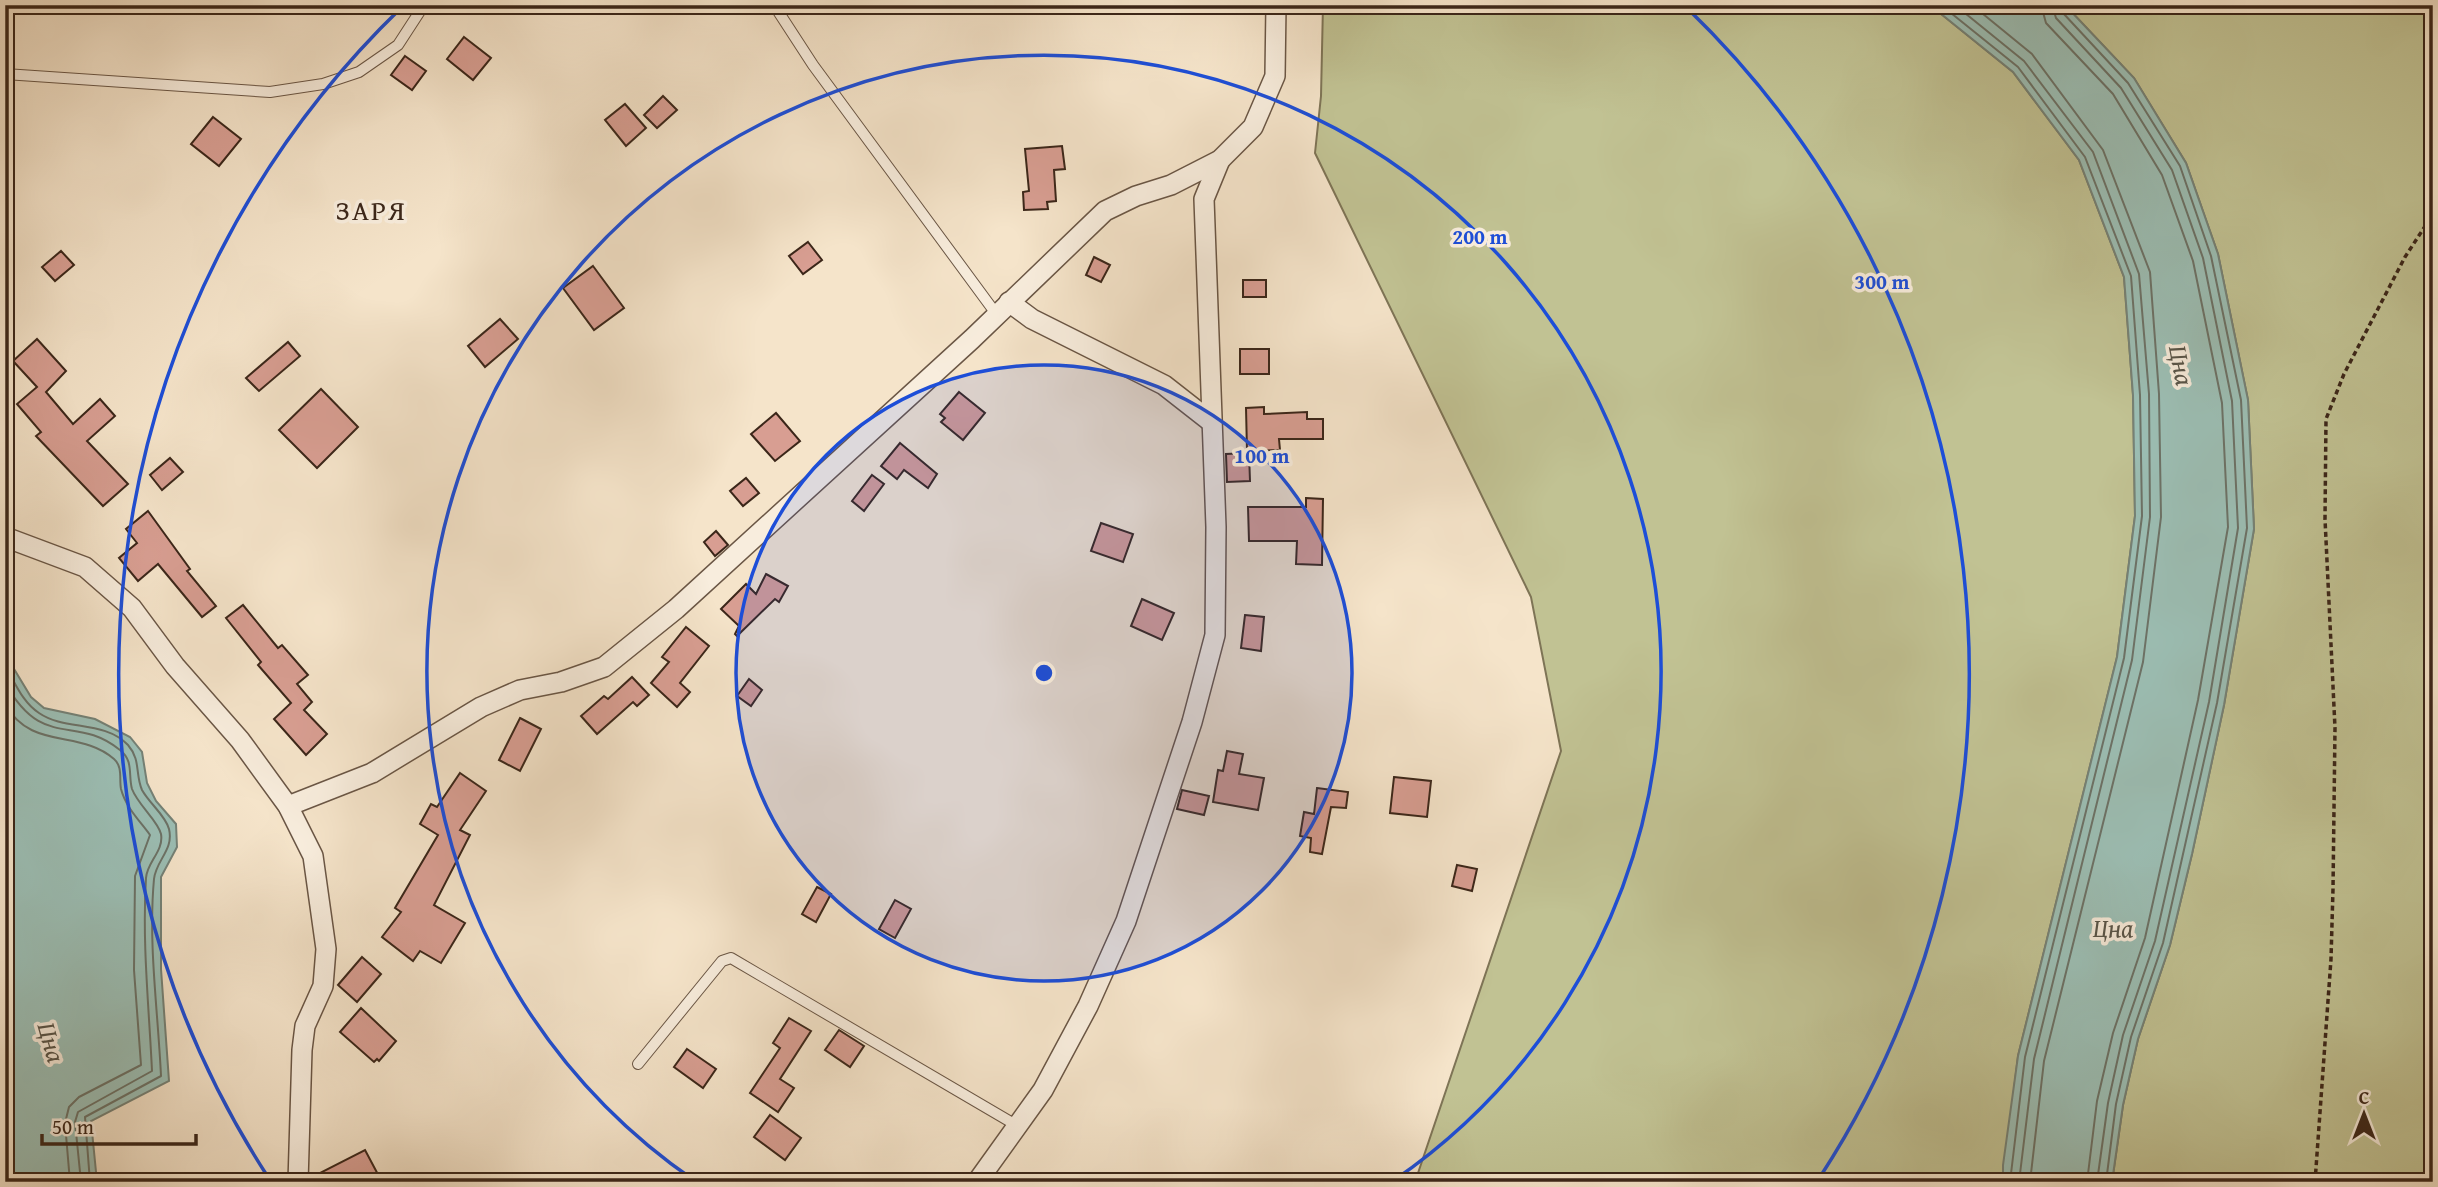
<svg xmlns="http://www.w3.org/2000/svg" width="2438" height="1187" font-family="'Gentium Book Plus',serif">
<rect width="100%" height="100%" fill="#f5e4ca"/>
<filter id="stains"><feTurbulence type="fractalNoise" baseFrequency=".00286" numOctaves="4"/><feColorMatrix values="0 0 0 0 .2 0 0 0 0 .09 0 0 0 0 .02 0 0 0 .5 -.17"/></filter>
<radialGradient id="worn" r=".72"><stop offset=".6" stop-color="#630" stop-opacity="0"/><stop offset="1" stop-color="#630" stop-opacity=".3"/></radialGradient>
<g fill="#c1c293" stroke="#7e7456" stroke-width="2">
<path d="M1323 5H1930L2013 72 2079 160 2124 277 2133 395 2135 516 2117 657 2018 1056 2003 1182H1415L1561 751 1531 597 1315 153 1321 96Z"/>
<path d="M2065 5H2433V1182H2112L2123 1105 2138 1039 2170 945 2192 854 2224 705 2254 529 2248 400 2218 254 2186 163 2134 78Z"/>
</g>
<g fill="#9cbfb5" stroke="#758277" stroke-width="2">
<path d="M1930 5H2065L2134 78 2186 163 2218 254 2248 400 2254 529 2224 705 2192 854 2170 945 2138 1039 2123 1105 2112 1182H2003V1165L2018 1056 2117 657 2135 516 2133 395 2124 277 2079 160 2013 72Z"/>
<path d="M5 654 31 697 44 708 95 719 130 737 142 752 147 783 156 801 176 824 177 847 161 877V969L169 1081 91 1121 97 1182H5Z"/>
</g>
<g fill="none" stroke-linecap="round" stroke-linejoin="round">
<g stroke="#6c7267" stroke-width="2">
<path d="M1941 5 2018 67 2085 157 2131 276 2140 395 2142 516 2124 658 2025 1057 2010 1182"/>
<path d="M1955 5 2024 61 2093 152 2139 274 2149 394 2150 517 2132 660 2034 1059 2019 1182"/>
<path d="M1972 5 2032 54 2103 150 2150 272 2159 394 2161 517 2143 662 2044 1061 2030 1182"/>
<path d="M2041 5 2046 23 2113 94 2162 175 2193 261 2222 403 2228 527 2198 700 2145 938 2113 1033 2097 1101 2087 1182"/>
<path d="M2052 5 2056 18 2121 88 2172 170 2203 258 2232 401 2238 528 2209 702 2155 941 2123 1035 2108 1103 2097 1182"/>
<path d="M2061 5 2063 13 2128 83 2180 166 2211 256 2241 400 2247 528 2217 703 2163 943 2131 1037 2116 1104 2106 1182"/>
<path d="M5 666C15 682 22 702 39 713 65 731 104 720 128 745 141 760 135 774 142 790 149 803 166 816 169 829 174 850 156 860 154 879 148 944 158 1011 161 1076L85 1117 90 1182"/>
<path d="M5 683C44 752 74 713 120 750 134 761 128 775 132 789 138 805 158 821 161 834 164 851 147 862 146 878 142 943 149 1007 152 1071L78 1112 75 1122 81 1182"/>
<path d="M5 704C31 751 80 729 114 759 123 767 119 779 121 789 126 808 140 821 150 835L135 876 134 970 141 1065 79 1097 69 1107 65 1123 70 1182"/>
</g>
</g>
<g fill="#d89e92" stroke="#3b2619" stroke-width="2">
<path d="M464 37 491 58 473 80 447 59Z"/>
<path d="M405 56 426 71 412 90 391 75Z"/>
<path d="M663 96 677 110 657 128 644 115Z"/>
<path d="M625 104 646 128 626 146 605 120Z"/>
<path d="M213 117 241 139 219 166 191 144Z"/>
<path d="M1062 146 1065 169 1054 170 1056 201 1047 202 1048 209 1024 210 1023 192 1029 191 1025 149Z"/>
<path d="M808 242 822 260 803 274 789 256Z"/>
<path d="M61 251 74 265 55 281 42 267Z"/>
<path d="M1094 257 1110 265 1101 282 1086 275Z"/>
<path d="M593 266 624 308 594 330 563 288Z"/>
<rect x="1243" y="280" width="23" height="17"/>
<path d="M500 319 518 339 485 367 468 346Z"/>
<path d="M37 339 66 371 46 392 73 424 100 399 115 416 87 441 128 484 103 506 36 436 41 432 17 404 37 387 13 361Z"/>
<path d="M288 342 300 356 259 391 246 378Z"/>
<rect x="1240" y="349" width="29" height="25"/>
<path d="M321 389 358 427 317 468 279 430Z"/>
<path d="M959 392 985 413 963 440 941 422 945 418 940 414Z"/>
<path d="M1264 407V414L1307 412V419H1323V439H1279L1280 450 1247 451 1246 408Z"/>
<path d="M776 413 800 441 775 461 751 434Z"/>
<path d="M900 443 937 474 928 488 904 470 897 479 881 466Z"/>
<path d="M1249 453 1250 481 1227 482 1226 454Z"/>
<path d="M170 458 183 472 162 490 150 475Z"/>
<path d="M872 475 884 484 864 511 852 501Z"/>
<path d="M746 478 759 493 743 506 730 491Z"/>
<path d="M1306 498 1323 499 1322 565 1296 564 1297 541H1249L1248 507H1306Z"/>
<path d="M148 511 190 569 187 571 216 606 202 617 158 564 138 581 119 558 137 543 126 529Z"/>
<path d="M1101 523 1133 534 1123 562 1091 551Z"/>
<path d="M716 531 728 545 715 556 704 542Z"/>
<path d="M766 574 788 586 779 602 775 599 737 636 735 634 739 626 721 609 746 584 756 594Z"/>
<path d="M1142 599 1174 613 1162 640 1131 626Z"/>
<path d="M243 605 278 648 282 645 308 675 297 684 312 702 304 710 327 734 306 755 274 719 291 703 258 665 261 662 226 618Z"/>
<path d="M1245 615 1264 617 1261 651 1241 648Z"/>
<path d="M686 627 709 646 680 683 690 692 677 707 651 683 669 662 662 657Z"/>
<path d="M632 677 649 695 637 706 633 702 597 734 581 716 604 696 608 699Z"/>
<path d="M749 679 762 690 751 706 737 696Z"/>
<path d="M520 718 541 729 520 771 499 760Z"/>
<path d="M1227 751 1243 754 1239 774 1264 778 1258 810 1213 802 1218 770 1223 771Z"/>
<path d="M460 773 486 791 460 830 470 835 434 905 465 923 441 963 420 951 413 961 382 937 401 912 395 908 438 835 420 824 431 804 437 807Z"/>
<path d="M1394 777 1431 781 1427 817 1390 813Z"/>
<path d="M1317 788 1348 792 1346 808 1331 807 1322 854 1310 852 1311 838 1300 836 1304 812 1314 814Z"/>
<path d="M1182 790 1209 796 1204 815 1177 809Z"/>
<path d="M1457 865 1477 869 1472 891 1452 886Z"/>
<path d="M817 887 831 894 816 922 802 914Z"/>
<path d="M895 900 911 909 895 938 879 929Z"/>
<path d="M362 957 381 974 357 1002 338 985Z"/>
<path d="M361 1008 396 1041 379 1061 377 1059 374 1062 340 1032Z"/>
<path d="M789 1018 811 1031 780 1079 794 1088 778 1112 750 1093 780 1048 773 1043Z"/>
<path d="M839 1030 864 1046 850 1067 825 1050Z"/>
<path d="M687 1049 716 1069 703 1088 674 1067Z"/>
<path d="M770 1115 801 1138 785 1160 754 1137Z"/>
<path d="M365 1150 382 1182H310V1178Z"/>
</g>
<g fill="none" stroke-linecap="round" stroke-linejoin="round">
<defs>
<g id="lane">
<path d="M774 5 813 65 997 315"/>
<path d="M5 74 270 92 323 84 359 72 398 45 424 5"/>
<path d="M638 1064 722 961 731 958 1016 1125"/>
</g>
<g id="street">
<path d="M1009 302 1032 319 1164 385 1210 421"/>
<path d="M5 537 85 567 132 608 175 666 240 740 288 806 313 856 326 949 323 986 305 1026 302 1050 298 1182"/>
<path d="M288 806 372 773 481 707 520 690 561 682 604 667 676 609 972 339 1105 211 1136 196 1171 185 1220 160 1253 127 1275 76 1276 5"/>
<path d="M977 1182 1043 1090 1088 1006 1126 921 1192 722 1215 635 1216 527 1204 199 1220 160"/>
</g>
</defs>
<use href="#lane" stroke="#6a5645" stroke-width="12"/>
<use href="#street" stroke="#6a5645" stroke-width="22"/>
<path stroke="#3b2619" stroke-width="3.5" stroke-dasharray="5 3.5" stroke-linecap="butt" d="M2315 1182 2331 959 2333 889 2335 728 2325 519 2326 419 2344 374 2405 257 2433 214"/>
<use href="#lane" stroke="#f8eddd" stroke-width="10"/>
<use href="#street" stroke="#f8eddd" stroke-width="19"/>
</g>
<circle cx="1044" cy="673" r="308" fill="#1d4ed8" fill-opacity=".12"/>
<g fill="none" stroke="#1d4ed8" stroke-width="3.5">
<circle cx="1044" cy="673" r="308"/>
<path d="M695 1181A617 617 0 1 1 1393 1181"/>
<path d="M268 1177A925 925 0 0 1 401 8M1687 8A925 925 0 0 1 1820 1177"/>
</g>
<g text-anchor="middle" dominant-baseline="central" stroke-width="7" stroke-linejoin="round" paint-order="stroke">
<g font-size="26" font-style="italic" fill="#585448" stroke="#f8eddd">
<text transform="translate(2182 365) rotate(79)">Цна</text>
<text x="2113" y="927">Цна</text>
<text transform="translate(52 1042) rotate(74)">Цна</text>
</g>
<g font-size="28" letter-spacing="2" fill="#3b2619" stroke="#f8eddd">
<text x="371" y="209">ЗАРЯ</text>
</g>
</g>
<circle cx="1044" cy="673" r="10" fill="#1d4ed8" stroke="#f8eddd" stroke-width="3.5"/>
<g font-size="21" text-anchor="middle" font-weight="bold" fill="#1d4ed8" stroke="#f8eddd" stroke-width="7" stroke-linejoin="round" paint-order="stroke">
<text x="1480" y="244">200 m</text>
<text x="1882" y="289">300 m</text>
<text x="1262" y="463">100 m</text>
</g>
<rect width="2438" height="1187" fill="none" stroke="#f5e4ca" stroke-width="28"/>
<rect x="7" y="7" width="2424" height="1173" fill="none" stroke="#3b2619" stroke-width="3.5"/>
<rect x="14" y="14" width="2410" height="1159" fill="none" stroke="#3b2619" stroke-width="2"/>
<g transform="translate(2364 1114)" stroke="#f8eddd" stroke-width="5" paint-order="stroke">
<path d="M0-5L12 26L0 18L-12 26Z" fill="#3b2619"/>
<text y="-10" font-size="19" font-weight="bold" text-anchor="middle" fill="#3b2619">С</text>
</g>
<path d="M42 1134v10h154v-10" fill="none" stroke="#3b2619" stroke-width="3.5"/>
<text x="52" y="1134" font-size="21" fill="#3b2619" stroke="#f8eddd" stroke-width="5" paint-order="stroke">50 m</text>
<rect width="100%" height="100%" filter="url(#stains)"/>
<rect width="100%" height="100%" fill="url(#worn)"/>
</svg>
